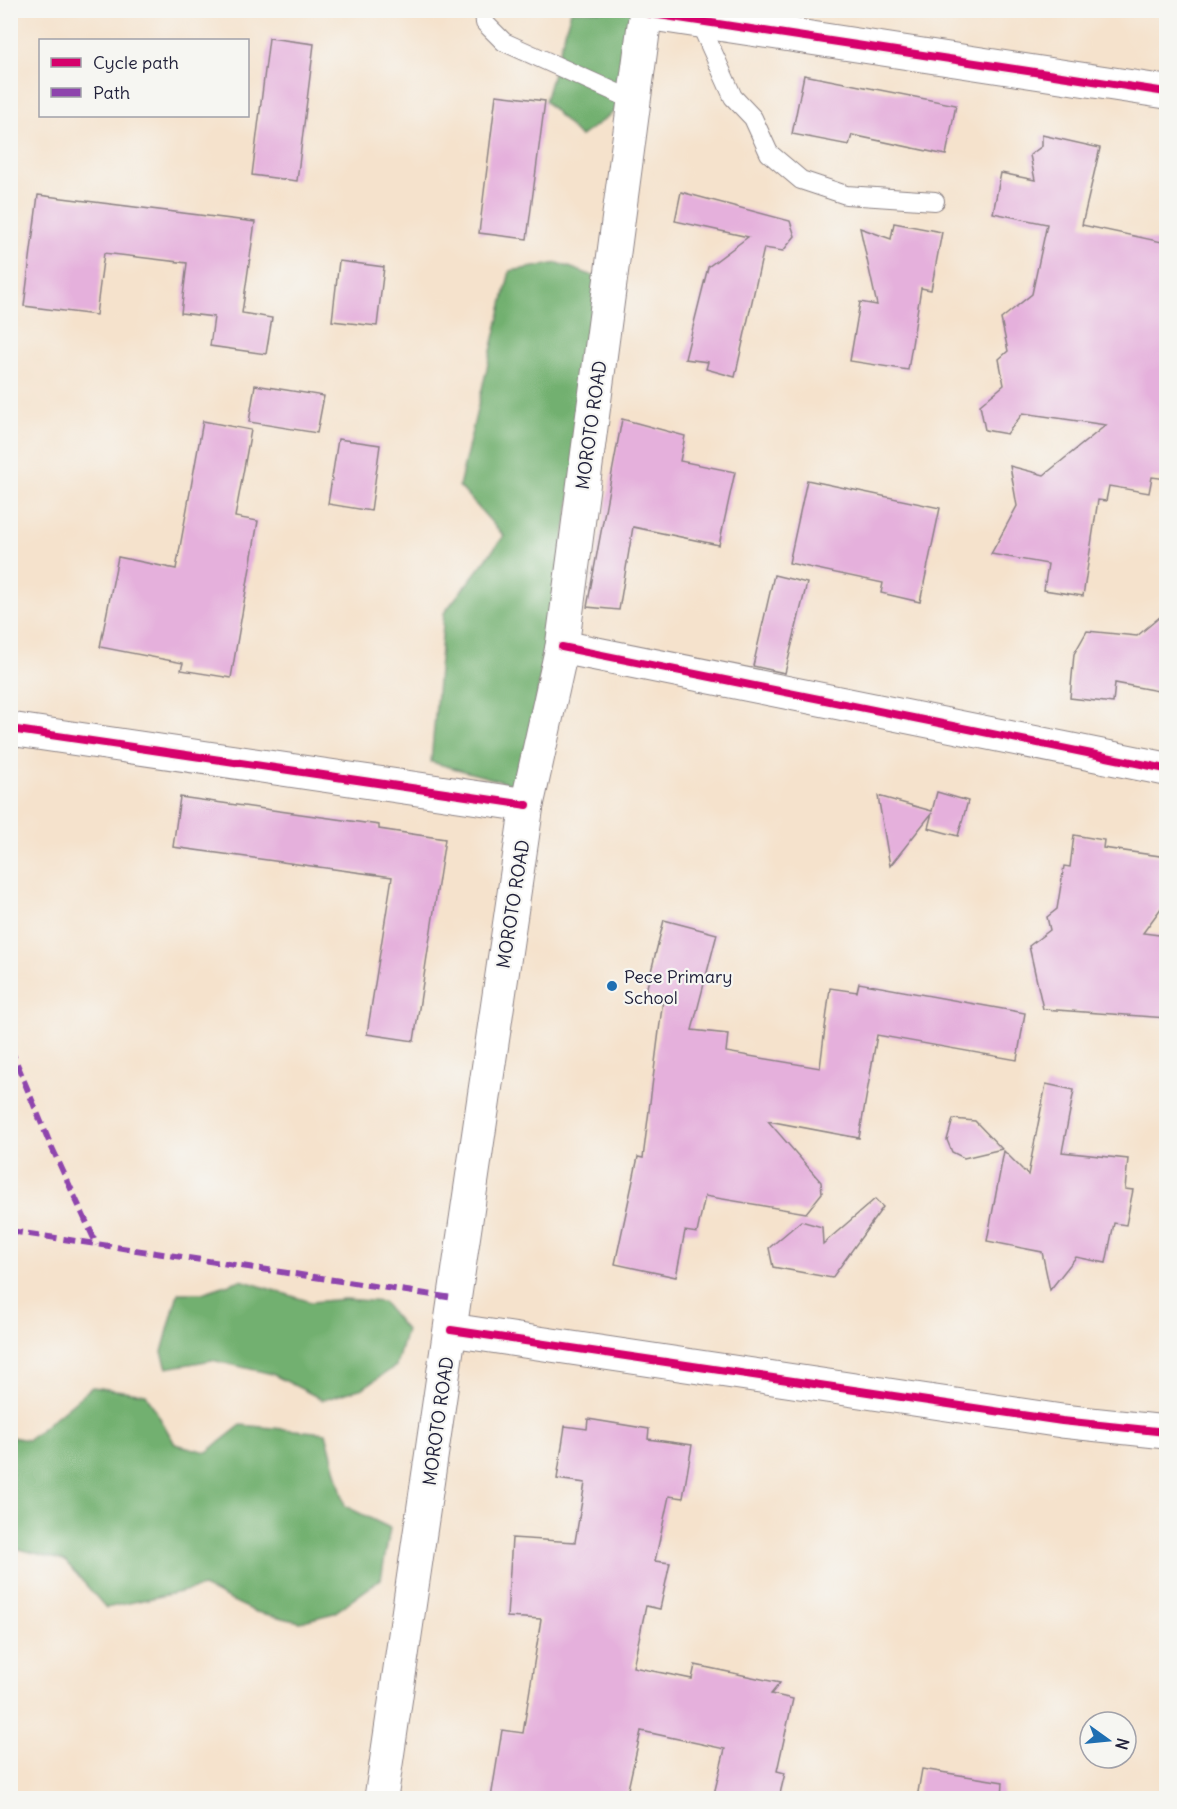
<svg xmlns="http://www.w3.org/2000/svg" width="1177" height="1809" font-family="Delius,sans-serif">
<rect width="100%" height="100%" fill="#f6f6f2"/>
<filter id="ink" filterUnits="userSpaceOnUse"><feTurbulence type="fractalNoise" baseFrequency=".0167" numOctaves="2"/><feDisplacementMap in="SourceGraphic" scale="12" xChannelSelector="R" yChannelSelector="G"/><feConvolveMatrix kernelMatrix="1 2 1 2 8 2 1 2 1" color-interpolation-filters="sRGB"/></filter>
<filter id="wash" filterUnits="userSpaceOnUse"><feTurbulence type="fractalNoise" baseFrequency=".008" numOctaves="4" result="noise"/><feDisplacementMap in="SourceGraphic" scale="24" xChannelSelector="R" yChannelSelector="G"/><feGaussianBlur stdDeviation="1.35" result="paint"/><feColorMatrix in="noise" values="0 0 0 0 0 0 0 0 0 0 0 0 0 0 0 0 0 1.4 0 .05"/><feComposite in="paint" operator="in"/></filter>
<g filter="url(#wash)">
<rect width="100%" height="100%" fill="#f5e2cc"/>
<g fill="#72b070" stroke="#4a6956" stroke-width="1.5">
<path d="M571 11H637L630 55 615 111 580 137 545 101Z"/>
<path d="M558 263 607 281 522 787 431 762 444 613 504 536 459 486 510 271Z"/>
<path d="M241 1280 311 1302 345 1299 383 1302 406 1330 396 1366 363 1388 323 1400 272 1374 212 1360 167 1368 162 1352 178 1293H202Z"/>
<path d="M92 1387 146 1394 175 1444 207 1452 241 1425 326 1433 345 1506 390 1528 381 1579 334 1613 300 1622 256 1612 203 1587 106 1608 65 1561 11 1547V1437L28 1440Z"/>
</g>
<g id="blocks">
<g fill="#e5b0dc">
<path d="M269 38 314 44 297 181 252 175Z"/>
<path d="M804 75 956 105 946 155 852 135 849 145 792 134Z"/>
<path d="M496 95 545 101 527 239 479 233Z"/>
<path d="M1042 135 1100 148 1082 225 1167 243V479L1152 477 1149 493 1109 486 1106 501 1098 500 1083 596 1044 590 1048 564 991 554 1017 506 1010 466 1044 475 1106 425 1023 413 1007 434 985 430 980 405 1004 385 999 359 1008 351 1001 319 1032 294 1047 224 993 213 1001 173 1035 180 1030 155 1042 146Z"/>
<path d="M681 192 790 221 795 236 783 251 764 248 735 377 706 369 708 362 685 359 708 267 748 237 675 221Z"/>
<path d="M38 195 255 222 242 313 272 318 266 354 210 346 214 317 181 313 187 263 104 253 96 315 24 306Z"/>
<path d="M894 223 942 232 931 290 921 288 908 370 850 361 860 302 877 305 860 228 891 239Z"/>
<path d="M339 261 384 267 377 326 332 321Z"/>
<path d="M255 385 324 396 317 433 249 422Z"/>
<path d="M622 419 685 436 680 461 735 472 719 545 633 527 619 610 587 607Z"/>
<path d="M203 421 251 430 235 517 258 521 231 678 181 670 183 663 100 647 118 557 176 569Z"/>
<path d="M338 439 380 445 371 511 328 504Z"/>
<path d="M807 480 940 508 920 602 881 593 883 583 789 563Z"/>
<path d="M774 575 807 583 785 673 753 666Z"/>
<path d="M1167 611V679L1158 691 1115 683 1113 703 1070 698 1074 654 1087 631 1137 636Z"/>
<path d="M937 792 968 801 958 836 928 828 932 813 890 866 878 796 932 811Z"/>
<path d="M180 797 379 825V829L445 839 414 1041 367 1034 392 877 173 847Z"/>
<path d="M1074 835 1104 840 1103 848 1167 857V900L1143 933 1167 936V1018L1043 1009 1029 946 1050 930 1047 917 1057 909 1064 866 1070 867Z"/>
<path d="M664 920 717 934 692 1030 728 1034 726 1052 820 1068 830 988 857 992 859 983 1025 1013 1017 1060 877 1035 859 1138 768 1121 821 1182 822 1193 806 1213 705 1196 697 1233 685 1231 676 1277 615 1264 638 1157 643 1158 663 999 645 995Z"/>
<path d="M1046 1084 1074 1090 1062 1152 1128 1159 1125 1189 1133 1190 1126 1225 1114 1223 1106 1263 1076 1257 1050 1290 1042 1252 987 1241 1004 1151 1028 1175Z"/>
<path d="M953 1119 975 1121 1002 1149 964 1158 952 1152 947 1140Z"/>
<path d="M875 1199 883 1207 832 1278 773 1267 769 1248 801 1221 822 1227 823 1244Z"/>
<path d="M588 1419 649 1429 648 1439 692 1445 683 1498 669 1496 655 1561 670 1563 660 1609 646 1606 633 1667 692 1679 695 1665 780 1683 771 1694 793 1699 777 1771 785 1773 779 1798H713L725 1749 641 1731 626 1798H491L502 1730 523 1733 541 1619 507 1617 512 1538 575 1542 585 1483 557 1479 565 1426 587 1429Z"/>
<path d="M922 1769 1003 1782 1002 1798H917Z"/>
</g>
</g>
</g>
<g filter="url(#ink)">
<use href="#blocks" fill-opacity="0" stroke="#8c8284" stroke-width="1.5"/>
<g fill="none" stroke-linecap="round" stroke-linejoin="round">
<defs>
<g id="lane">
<path d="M484 10 485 23 504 42 635 101"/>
<path d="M698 19 733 97 753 118 769 153 801 180 846 195 935 201"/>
</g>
<g id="street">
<path d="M646 13 1166 92"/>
<path d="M562 647 1166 769"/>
<path d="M10 729 527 805"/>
<path d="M451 1330 1062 1421 1166 1432"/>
</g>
<path id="secondary" d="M381 1798 527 805 562 647 646 10"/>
</defs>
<use href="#lane" stroke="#8c8284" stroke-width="20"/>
<use href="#street" stroke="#8c8284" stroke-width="35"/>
<use href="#secondary" stroke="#8c8284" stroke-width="35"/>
<use href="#lane" stroke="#fff" stroke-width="18"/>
<use href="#street" stroke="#fff" stroke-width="33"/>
<use href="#secondary" stroke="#fff" stroke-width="33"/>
<g stroke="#8e44ad" stroke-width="6" stroke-dasharray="12 6" stroke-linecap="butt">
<path d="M10 745 12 730"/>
<path d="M10 1047 48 1139 97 1245"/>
<path d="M10 1231 453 1298"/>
</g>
<defs>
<g id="cycleway">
<path d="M646 13 1166 92"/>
<path d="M562 647 1166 769"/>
<path d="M10 729 527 805"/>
<path d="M451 1330 1062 1421 1166 1432"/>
</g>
</defs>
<use href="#cycleway" stroke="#f6f6f2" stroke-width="11"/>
<use href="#cycleway" stroke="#d6006c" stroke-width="8"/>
</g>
</g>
<circle fill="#1f6fb2" stroke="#f6f6f2" stroke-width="2" cx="612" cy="986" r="6"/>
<g text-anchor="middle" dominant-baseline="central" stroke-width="4.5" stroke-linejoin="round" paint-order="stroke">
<g font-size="18" fill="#22223b" stroke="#f6f6f2">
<text transform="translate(591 425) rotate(-82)">MOROTO ROAD</text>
<text transform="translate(513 904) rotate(-81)">MOROTO ROAD</text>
<text transform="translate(438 1421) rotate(-82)">MOROTO ROAD</text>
</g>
<g font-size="18" fill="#22223b" stroke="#f6f6f2" text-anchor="start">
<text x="624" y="976">Pece Primary<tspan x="624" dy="21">School</tspan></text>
</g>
</g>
<rect width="1177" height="1809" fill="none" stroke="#f6f6f2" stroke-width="36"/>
<rect x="39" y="39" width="210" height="78" fill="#f6f6f2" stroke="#a1a1a9" stroke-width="1.5"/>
<rect x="51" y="58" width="30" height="9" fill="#d6006c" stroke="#a1a1a9" stroke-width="1.5"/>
<text x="93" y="69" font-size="18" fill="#22223b">Cycle path</text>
<rect x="51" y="88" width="30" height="9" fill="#8e44ad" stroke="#a1a1a9" stroke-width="1.5"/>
<text x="93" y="99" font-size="18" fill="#22223b">Path</text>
<g transform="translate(1108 1740) rotate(105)"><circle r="28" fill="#f6f6f2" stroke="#a1a1a9" stroke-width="1.5"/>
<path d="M0-4.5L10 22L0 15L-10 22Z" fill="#1f6fb2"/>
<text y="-9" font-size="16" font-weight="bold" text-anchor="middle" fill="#22223b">N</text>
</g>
</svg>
